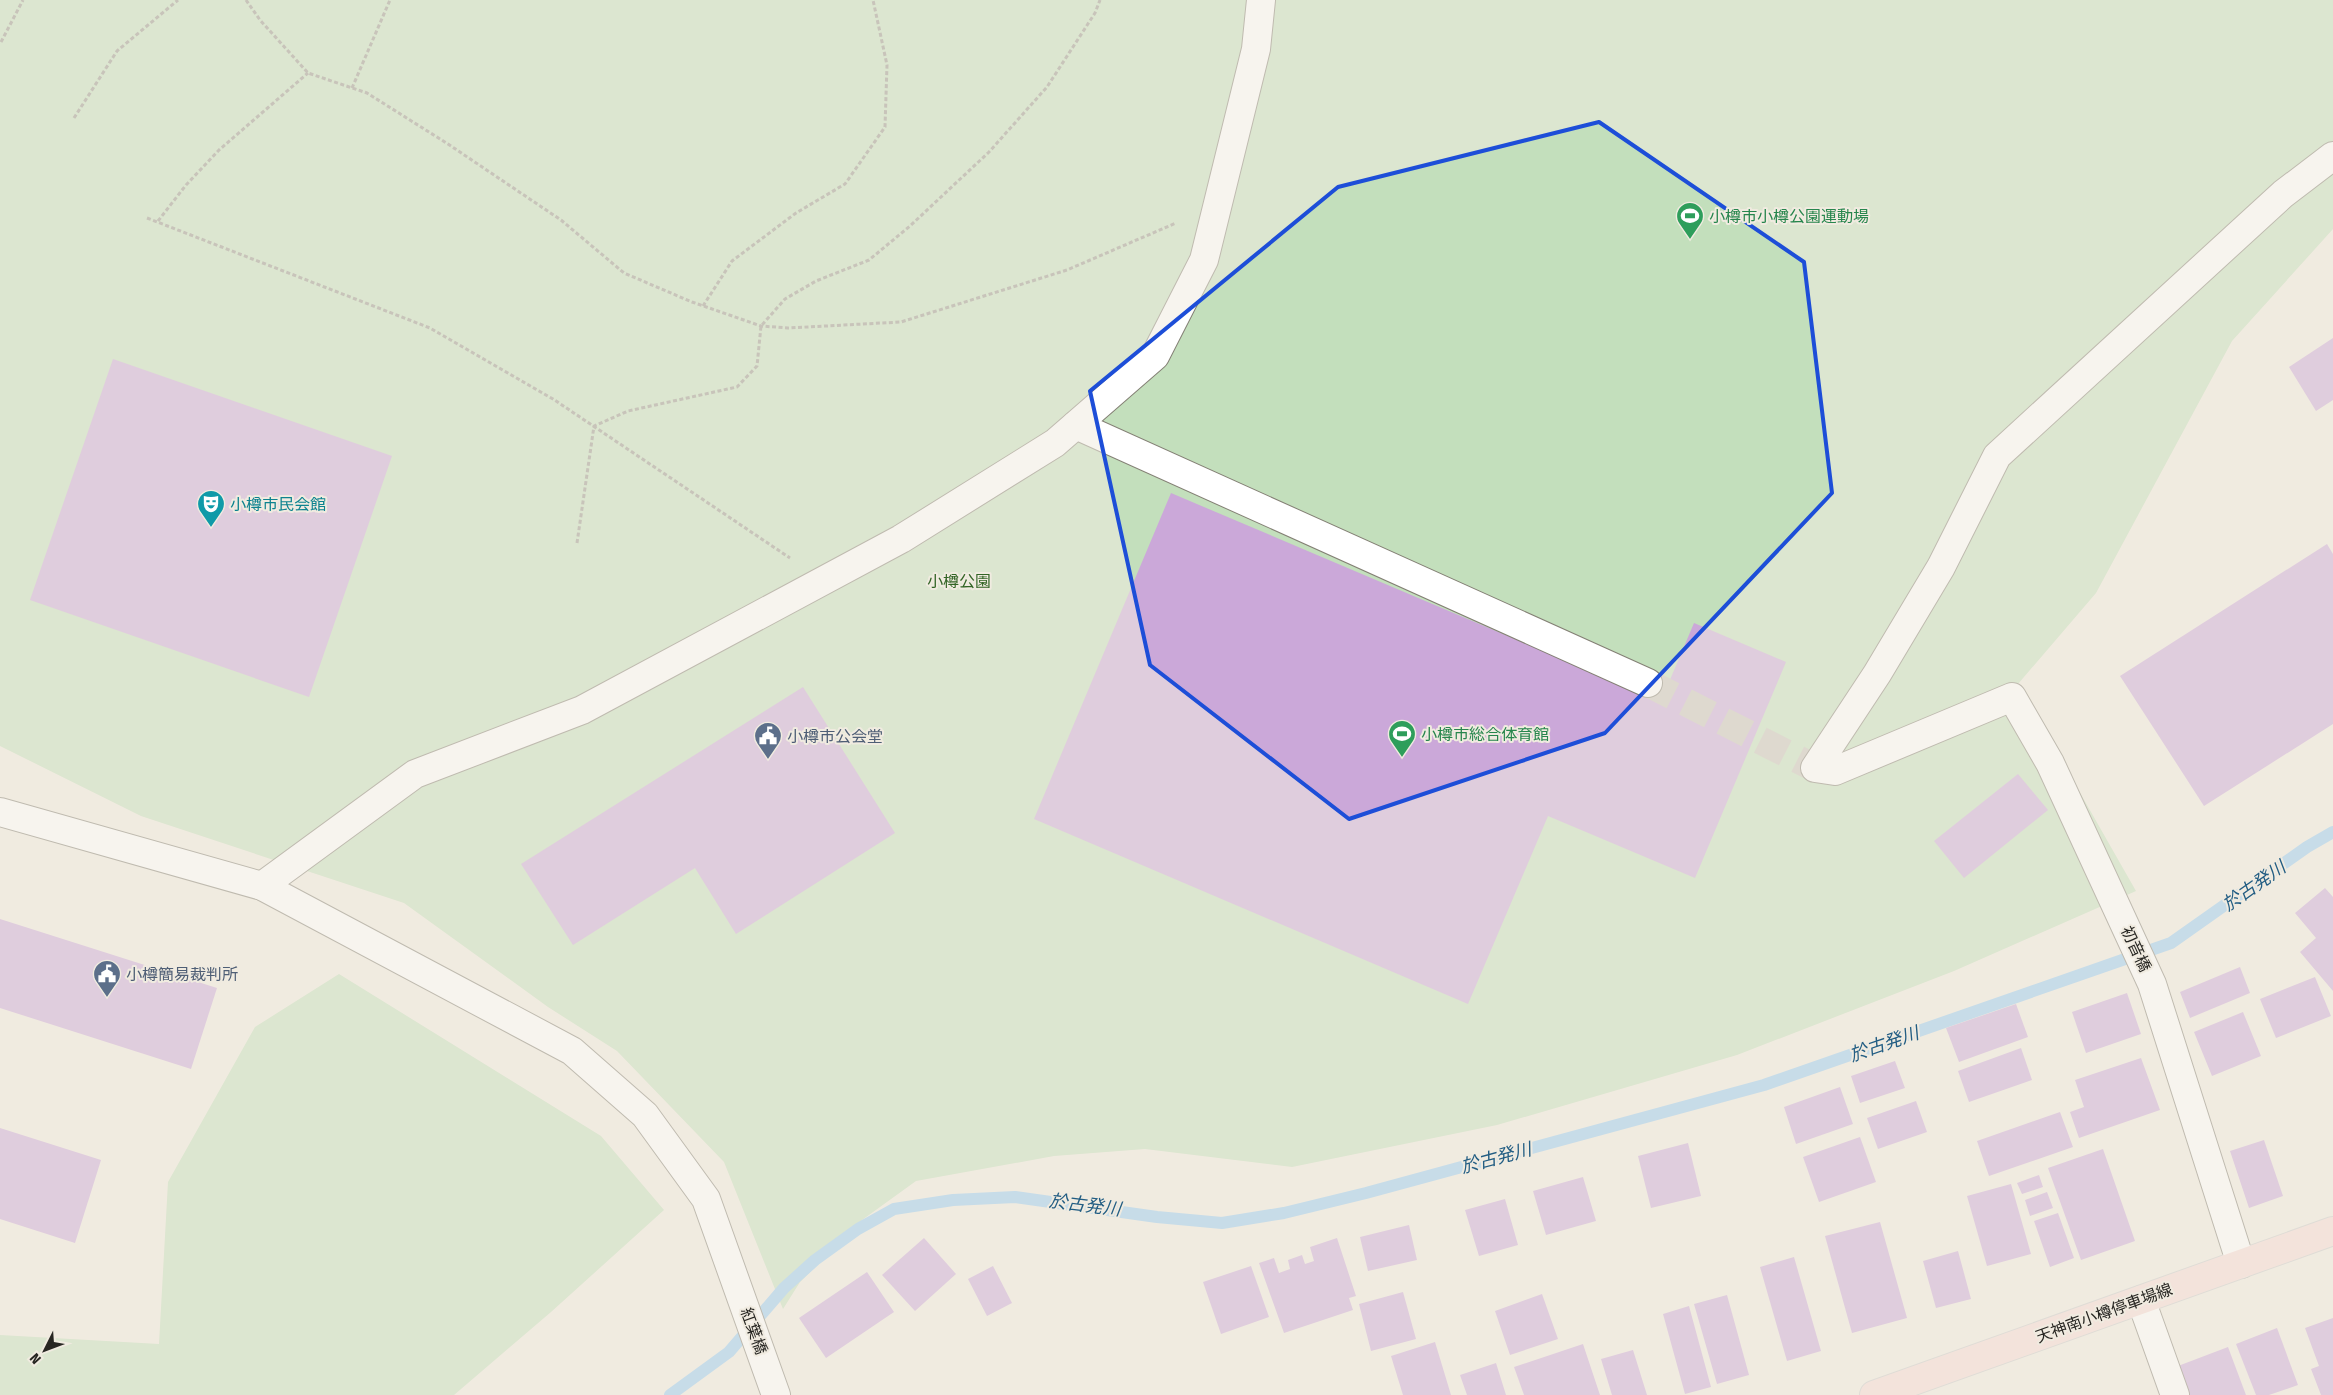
<svg xmlns="http://www.w3.org/2000/svg" width="2333" height="1395" font-family="'Fira Sans Condensed','Noto Sans JP',sans-serif">
<rect width="100%" height="100%" fill="#f0ebe0"/>
<g fill="#c3dfbc">
<path d="M0 0H2333V229L2232 341 2096 593 2018 684 2136 891 1954 971 1737 1055 1497 1125 1292 1167 1145 1149 1054 1156 916 1181 862 1220 800 1282 783 1309 724 1162 617 1051 548 1007 404 903 141 816 0 746Z"/>
<path d="M339 974 601 1136 664 1210 551 1312 454 1395H0V1335L159 1344 168 1182 255 1027Z"/>
</g>
<g fill="none" stroke-linecap="round" stroke-linejoin="round">
<path stroke="#95caf2" stroke-width="12" d="M670 1395 729 1352 784 1288 815 1260 858 1229 894 1209 953 1200 1015 1197 1157 1217 1222 1223 1284 1213 1366 1193 1764 1085 2171 943 2307 847 2333 832"/>
</g>
<g fill="#cba8d9">
<path d="M2333 338V400L2316 411 2289 367Z"/>
<path d="M113 359 392 456 309 697 30 600Z"/>
<path d="M1171 493 1661 701 1694 623 1786 662 1695 878 1548 816 1468 1004 1034 819Z"/>
<path d="M2327 544 2333 554V724L2204 806 2120 676Z"/>
<path d="M803 687 895 833 736 934 695 868 573 945 521 864Z"/>
<path d="M2018 774 2048 810 1964 878 1934 841Z"/>
<path d="M2325 888 2333 897V991L2300 952 2316 938 2295 913Z"/>
<path d="M0 919 217 988 191 1069 0 1008Z"/>
<path d="M2240 967 2250 993 2190 1018 2180 992Z"/>
<path d="M2315 977 2331 1016 2276 1038 2260 999Z"/>
<path d="M2127 993 2141 1034 2086 1053 2072 1012Z"/>
<path d="M2016 1004 2028 1037 1959 1062 1946 1028Z"/>
<path d="M2243 1012 2261 1056 2212 1076 2194 1032Z"/>
<path d="M2021 1048 2032 1080 1969 1102 1958 1071Z"/>
<path d="M2141 1058 2160 1110 2079 1138 2070 1112 2084 1107 2075 1080Z"/>
<path d="M1895 1061 1905 1088 1860 1103 1851 1076Z"/>
<path d="M1840 1087 1853 1124 1796 1144 1784 1107Z"/>
<path d="M1916 1101 1927 1132 1878 1149 1867 1118Z"/>
<path d="M2060 1112 2073 1147 1989 1176 1977 1141Z"/>
<path d="M0 1128 101 1160 75 1243 0 1219Z"/>
<path d="M1860 1137 1876 1182 1819 1202 1803 1157Z"/>
<path d="M2264 1140 2283 1196 2249 1208 2230 1151Z"/>
<path d="M1688 1143 1701 1196 1651 1208 1638 1156Z"/>
<path d="M2103 1149 2135 1241 2081 1260 2048 1168Z"/>
<path d="M2039 1175 2043 1187 2022 1194 2017 1183Z"/>
<path d="M1583 1177 1596 1221 1546 1235 1533 1191Z"/>
<path d="M2011 1184 2031 1254 1987 1266 1967 1196Z"/>
<path d="M2047 1192 2053 1208 2030 1216 2025 1200Z"/>
<path d="M1505 1199 1518 1245 1479 1256 1465 1210Z"/>
<path d="M2058 1213 2074 1258 2050 1267 2034 1221Z"/>
<path d="M1880 1222 1907 1318 1852 1333 1825 1236Z"/>
<path d="M1409 1225 1417 1260 1368 1271 1360 1237Z"/>
<path d="M924 1238 956 1274 915 1311 882 1275Z"/>
<path d="M1337 1238 1356 1296 1349 1298 1353 1310 1284 1333 1259 1263 1274 1258 1279 1273 1290 1269 1288 1260 1302 1255 1305 1264 1314 1261 1310 1247Z"/>
<path d="M1958 1251 1971 1299 1936 1308 1923 1261Z"/>
<path d="M1794 1257 1821 1351 1787 1361 1760 1267Z"/>
<path d="M993 1266 1012 1303 987 1316 968 1279Z"/>
<path d="M1251 1266 1269 1317 1221 1334 1203 1282Z"/>
<path d="M867 1272 894 1312 826 1358 799 1318Z"/>
<path d="M1403 1292 1416 1339 1371 1351 1359 1304Z"/>
<path d="M1542 1294 1558 1339 1510 1355 1495 1311Z"/>
<path d="M1727 1295 1749 1375 1717 1384 1694 1304Z"/>
<path d="M1689 1306 1711 1387 1685 1394 1663 1314Z"/>
<path d="M2333 1318V1395H2321L2311 1369 2319 1366 2305 1328Z"/>
<path d="M2277 1328 2298 1385 2269 1395H2256L2236 1344Z"/>
<path d="M1435 1342 1451 1395H1403L1391 1356Z"/>
<path d="M1583 1344 1600 1395H1524L1514 1367Z"/>
<path d="M2228 1347 2246 1395H2189L2178 1366Z"/>
<path d="M1633 1350 1647 1395H1612L1601 1359Z"/>
<path d="M1496 1363 1506 1395H1467L1460 1375Z"/>
</g>
<g fill="none" stroke-linecap="round" stroke-linejoin="round">
<path stroke="#c8c4ba" stroke-width="28" stroke-dasharray="28 14" stroke-linecap="butt" d="M1648 683 1815 768"/>
<defs>
<g id="minor">
<path d="M1076 425 1648 683"/>
<path d="M0 812 262 886 572 1051 645 1115 706 1199 776 1395"/>
<path d="M262 886 415 774 582 710 901 539 1055 443 1155 356 1204 260 1256 49 1261 0"/>
<path d="M2241 1264 2152 984 2050 763 2012 697 1835 771 1815 768 1877 674 1941 567 1997 456 2283 194 2333 156"/>
<path d="M2141 1300 2175 1395"/>
</g>
<path id="major" d="M1874 1395 2333 1231"/>
</defs>
<use href="#minor" stroke="#848075" stroke-width="30"/>
<use href="#major" stroke="#cbcbca" stroke-width="30"/>
<g stroke="#97948c" stroke-width="3" stroke-dasharray="4 2.5" stroke-linecap="butt">
<path d="M246 0 260 20 308 73 367 93 448 144 561 220 624 273 692 302 761 326 788 328 901 322 1067 270 1176 223"/>
<path d="M1 42 23 0"/>
<path d="M352 88 390 0"/>
<path d="M74 118 117 51 178 0"/>
<path d="M147 218 430 328 553 399 790 558"/>
<path d="M158 221 186 185 219 150 308 73"/>
<path d="M703 306 732 261 796 213 845 184 885 127 887 65 873 0"/>
<path d="M577 543 594 426 628 411 737 387 757 366 761 326 785 299 816 281 869 260 910 226 989 152 1047 87 1095 13 1100 0"/>
</g>
<use href="#minor" stroke="#fff" stroke-width="28"/>
<use href="#major" stroke="#f7dad6" stroke-width="28"/>
</g>
<path d="M0 0H2333V1395H0ZM1599 122 1804 262 1832 493 1605 733 1349 819 1150 665 1090 391 1338 187Z" fill="#f0ebe0" fill-opacity=".55" fill-rule="evenodd"/>
<path fill="none" stroke="#1d4ed8" stroke-width="4" stroke-linejoin="round" d="M1599 122 1804 262 1832 493 1605 733 1349 819 1150 665 1090 391 1338 187Z"/>
<defs>
<symbol id="stadium-pin" viewBox="-11 -11 22 30"><path d="M0 17L-7.5 6A9.5 9.5 0 1 1 7.5 6Z" fill="#2e9e5b" stroke="#f0ebe0"/><path d="M0-5a6.5 5 0 1 0 0 10a6.5 5 0 1 0 0-10ZM-3.5-1.8h7v3.6h-7Z" fill="#fff"/></symbol>
<symbol id="theatre-pin" viewBox="-11 -11 22 30"><path d="M0 17L-7.5 6A9.5 9.5 0 1 1 7.5 6Z" fill="#0f9aa8" stroke="#f0ebe0"/><path d="M-5-5.5Q0-4 5-5.5V0Q5 5 0 6Q-5 5-5 0ZM-3.3-2.5H-1v1.5H-3.3ZM1-2.5H3.3v1.5H1ZM-2.8 1Q0 5.5 2.8 1Z" fill="#fff"/></symbol>
<symbol id="civic-pin" viewBox="-11 -11 22 30"><path d="M0 17L-7.5 6A9.5 9.5 0 1 1 7.5 6Z" fill="#5c6f8a" stroke="#f0ebe0"/><path d="M-.6-6.5H3V-4.5H.6V-3L4-1V1h2V6H-6V1h2V-1L-.6-3ZM-1.2 2.5V6h2.4V2.5Z" fill="#fff"/></symbol>
</defs>
<g fill-rule="evenodd">
<use href="#stadium-pin" x="1674" y="200" width="32" height="43"/>
<use href="#theatre-pin" x="195" y="488" width="32" height="43"/>
<use href="#stadium-pin" x="1386" y="718" width="32" height="43"/>
<use href="#civic-pin" x="752" y="720" width="32" height="43"/>
<use href="#civic-pin" x="91" y="958" width="32" height="43"/>
</g>
<g text-anchor="middle" dominant-baseline="central" stroke-width="4" stroke-linejoin="round" paint-order="stroke">
<g font-size="16" fill="#27864d" stroke="#f0ebe0" text-anchor="start">
<text x="1709" y="216">小樽市小樽公園運動場</text>
<text x="1421" y="734">小樽市総合体育館</text>
</g>
<g font-size="16" fill="#0d838f" stroke="#f0ebe0" text-anchor="start">
<text x="230" y="504">小樽市民会館</text>
</g>
<g font-size="16" fill="#336526" stroke="#f0ebe0">
<text x="959" y="581">小樽公園</text>
</g>
<g font-size="16" fill="#4e5e75" stroke="#f0ebe0" text-anchor="start">
<text x="787" y="736">小樽市公会堂</text>
<text x="126" y="974">小樽簡易裁判所</text>
</g>
<g font-size="16" fill="#272622" stroke="#f0ebe0">
<text transform="translate(2136 949) rotate(65)">初音橋</text>
<text transform="translate(2104 1313) rotate(-20)">天神南小樽停車場線</text>
<text transform="translate(754 1331) rotate(70)">紅葉橋</text>
</g>
<g font-size="18" font-style="italic" fill="#225d83" stroke="#f0ebe0">
<text transform="translate(2254 886) rotate(-35)">於古発川</text>
<text transform="translate(1884 1044) rotate(-19)">於古発川</text>
<text transform="translate(1496 1158) rotate(-15)">於古発川</text>
<text transform="translate(1085 1205) rotate(7)">於古発川</text>
</g>
</g>
<g transform="translate(45 1350) rotate(228)" stroke="#f0ebe0" stroke-width="4" paint-order="stroke">
<path d="M0-4L9 19L0 12L-9 19Z" fill="#272622"/>
<text y="-8" font-size="14" font-weight="bold" text-anchor="middle" fill="#272622">N</text>
</g>
</svg>
